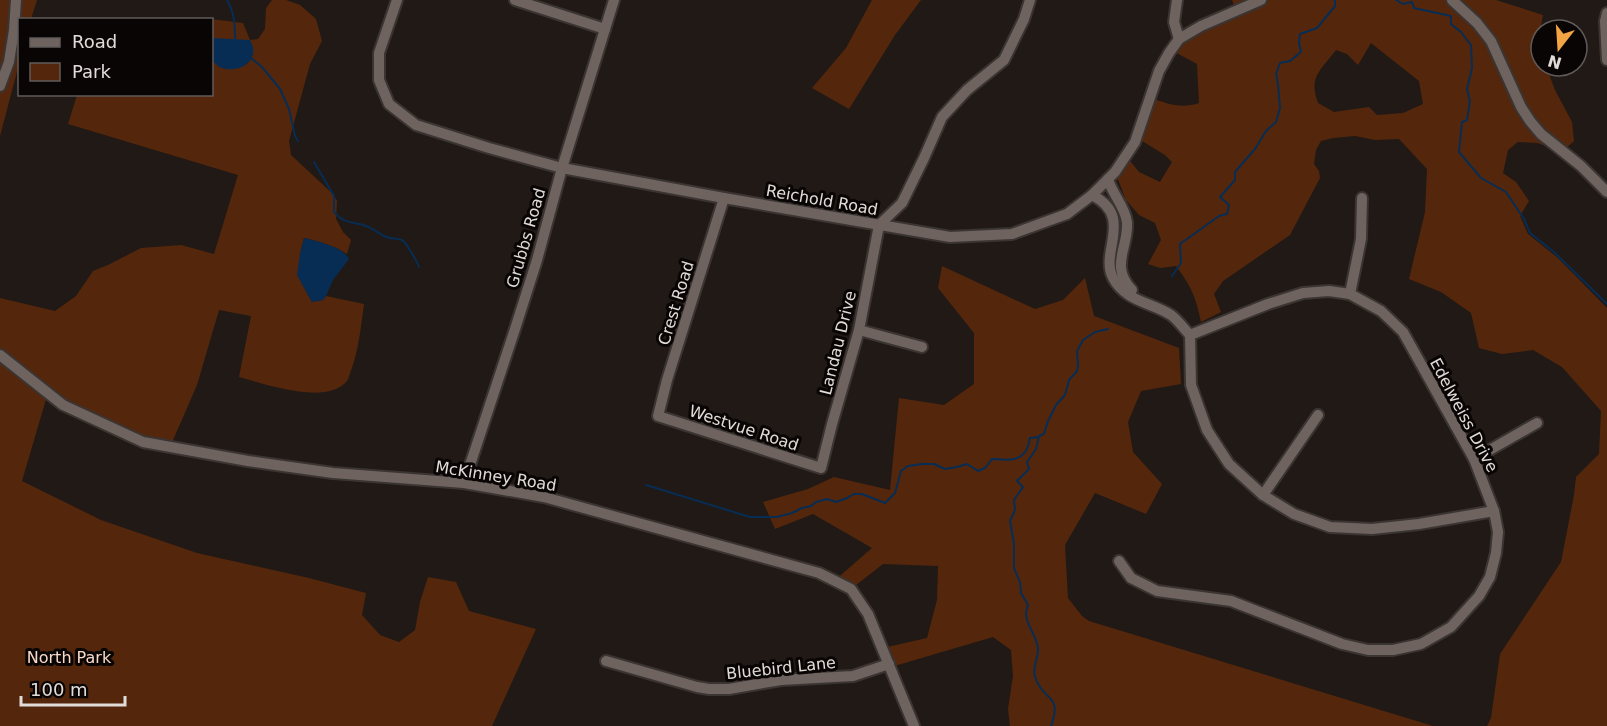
<svg xmlns="http://www.w3.org/2000/svg" width="1607" height="726" font-family="'DejaVu Sans',sans-serif">
<rect width="100%" height="100%" fill="#211915"/>
<g fill="#54270c" fill-rule="evenodd">
<path d="M0 0H37L31 19 20 20 19 64 0 136Z"/>
<path d="M272 0H286L300 5 316 19 322 41 310 64 289 141 291 155 333 194 337 201 336 219 343 232 351 240 347 254C335 246 319 241 304 238L300 254 302 284 312 302 323 300 326 296 364 304C361 326 359 347 352 368 350 372 349 378 347 381 326 406 265 384 239 377L251 316 219 310 197 385 170 447 143 442 47 396 22 481 101 520 197 553 309 578 366 593 362 615 380 635 399 642 415 630 420 602 428 577 456 582 469 611 536 629 492 726H0V298L55 311 76 296 93 271 108 265 141 248 181 245 214 254 238 175 68 124 77 95 212 94V20L210 19H211L243 23 250 40 258 39 265 29 266 8Z"/>
<path d="M872 0H921L895 35 849 109 812 88 846 48Z"/>
<path d="M1232 0H1496L1543 15 1538 43 1541 52V66H1546L1555 90 1572 122 1574 141 1563 151 1537 143 1518 142 1508 150 1503 173 1516 182 1529 201 1520 216 1528 234 1558 258 1607 308V726H1487L1491 718 1500 654 1561 562 1574 495 1576 477 1599 454 1601 411 1562 367 1533 350 1502 354 1479 348 1471 313 1441 292 1409 279 1425 212 1427 169 1399 139 1375 140 1355 136 1333 138 1321 141 1316 150 1314 164 1319 171 1320 178 1290 235 1223 281 1214 294 1221 312 1201 322C1196 297 1191 286 1176 266L1160 268 1148 264 1161 240 1155 223 1139 215 1126 200 1115 172 1126 156 1139 172 1160 182 1172 162 1165 155 1137 138 1150 97C1166 104 1182 109 1199 103L1197 64 1171 50 1236 10ZM1371 43 1419 81 1423 104 1403 113 1377 115 1369 107 1334 112 1318 103C1308 77 1321 70 1336 50L1347 54 1358 65Z"/>
<path d="M942 266 1035 309 1063 300 1085 278 1094 316 1179 348 1181 384 1141 391 1128 422 1133 452 1162 484 1146 514 1095 493 1065 545 1068 598 1082 616 1089 621 1433 726H1010L1008 709 1013 676 1011 650 993 637 891 667 883 648 927 638 937 600 938 566 883 564 851 589 834 581 872 548 813 514 775 529 763 502 808 489 834 477 890 490 899 398 944 405 974 384V333L938 288Z"/>
</g>
<g fill="#072d54">
<path d="M212 38 250 40C262 61 238 75 219 67 218 66 213 61 212 60Z"/>
<path d="M304 238C316 241 344 247 349 259L333 280 326 296 323 300 312 302 297 275 300 254Z"/>
</g>
<g fill="none" stroke-linecap="round" stroke-linejoin="round">
<g stroke="#072d54" stroke-width="2">
<path d="M227 0C235 14 235 26 235 40"/>
<path d="M1396 0 1403 4 1412 2 1414 8 1451 16V24L1461 32 1471 45 1472 68 1467 89 1470 101 1467 120 1462 122 1459 152 1481 178 1506 192 1524 219 1530 233 1555 253 1607 304"/>
<path d="M251 58 262 67 280 89 289 109 295 136 298 141"/>
<path d="M314 162 334 196V212C342 222 351 222 363 225 371 227 377 232 384 236 390 239 396 238 402 240 406 242 418 263 419 267"/>
<path d="M1172 276 1181 263 1180 244 1219 216 1227 214 1229 205 1220 197 1235 180V172L1255 149 1266 131 1276 122 1280 108 1278 84 1276 74 1280 63 1290 61 1301 52 1299 43 1300 34 1317 28 1335 6V0"/>
<path d="M646 485 750 517H777L792 513 802 508 811 506 816 502 827 499 836 502 847 498 854 494H862L885 503 895 493 901 471 908 466 922 464H934L945 469 957 467 967 464 978 471 985 468 992 459C1003 459 1017 463 1025 452 1028 449 1029 442 1030 438L1038 437"/>
<path d="M1051 726C1063 693 1043 702 1035 677 1032 668 1038 659 1038 649 1038 637 1026 626 1026 614 1026 611 1027 608 1028 605L1021 593 1020 582 1014 568V544L1010 521 1015 510 1014 500 1023 487 1017 481 1029 469 1027 462 1036 449 1039 436 1044 434 1048 421 1056 405 1065 395 1069 380 1077 371 1078 366 1077 351 1083 340 1095 332 1108 329"/>
</g>
<defs>
<g id="minor">
<path d="M397 0 379 53V80L389 104 416 125 489 148 562 168 724 198 950 237 1012 234 1067 214 1092 195 1115 172 1135 142 1159 71 1169 53 1179 39 1201 26 1261 0"/>
<path d="M515 0 605 29"/>
<path d="M1177 0 1174 22 1179 39"/>
<path d="M1452 0 1477 23 1491 41 1521 107 1530 121 1541 134 1581 166 1607 192"/>
<path d="M1607 13 1605 21 1607 60"/>
<path d="M0 86 9 62 14 30 16 0"/>
<path d="M1108 179C1112 194 1125 206 1127 222 1129 247 1109 266 1132 290"/>
<path d="M1092 195C1135 217 1099 252 1113 278 1126 302 1151 302 1171 315 1178 320 1184 329 1190 335L1191 385 1207 430 1229 464 1263 495 1294 514 1330 527 1372 529 1419 524 1494 511"/>
<path d="M724 198 667 380 658 416 821 468 832 424 859 330 879 225 902 203 924 158 942 117 967 90 1004 60 1024 19 1030 0"/>
<path d="M1350 294 1361 239 1362 198"/>
<path d="M859 330 922 347"/>
<path d="M0 355 63 405 143 442 248 461 333 473 464 483 544 497 819 573 851 589 868 614 914 726"/>
<path d="M1474 459 1537 423"/>
<path d="M464 483 515 329 537 260 562 168 614 0"/>
<path d="M1263 495 1318 415"/>
<path d="M1119 561 1131 578 1157 591 1231 601 1342 644 1368 650H1393L1421 644 1451 627 1479 596 1490 577 1496 553 1498 532 1494 511 1474 459 1403 332 1381 311 1350 294 1329 291 1303 293 1268 304 1190 335"/>
<path d="M606 661 697 687 709 689H729L781 680 853 676 889 664"/>
</g>
</defs>
<use href="#minor" stroke="#3a3432" stroke-width="14"/>
<use href="#minor" stroke="#6e635e" stroke-width="10"/>
</g>
<g text-anchor="middle" dominant-baseline="central" stroke-width="6" stroke-linejoin="round" paint-order="stroke">
<g font-size="16" fill="#e2dcd9" stroke="#080504">
<text transform="translate(822 200) rotate(10)">Reichold Road</text>
<text transform="translate(526 238) rotate(-74)">Grubbs Road</text>
<text transform="translate(676 303) rotate(-73)">Crest Road</text>
<text transform="translate(838 343) rotate(-76)">Landau Drive</text>
<text transform="translate(1464 415) rotate(62)">Edelweiss Drive</text>
<text transform="translate(744 428) rotate(18)">Westvue Road</text>
<text transform="translate(496 476) rotate(9)">McKinney Road</text>
<text transform="translate(781 668) rotate(-6)">Bluebird Lane</text>
</g>
<g font-size="16" fill="#fad8c7" stroke="#080504">
<text x="69" y="657">North Park</text>
</g>
</g>
<rect x="18" y="18" width="195" height="78" fill="#080504" stroke="#5f5b59" stroke-width="1.5"/>
<rect x="30" y="38" width="30" height="9" fill="#6e635e" stroke="#5f5b59" stroke-width="1.5"/>
<text x="72" y="48" font-size="18" fill="#e2dcd9">Road</text>
<rect x="30" y="63" width="30" height="18" fill="#54270c" stroke="#5f5b59" stroke-width="1.5"/>
<text x="72" y="78" font-size="18" fill="#e2dcd9">Park</text>
<g transform="translate(1559 48) rotate(197)"><circle r="28" fill="#080504" stroke="#5f5b59" stroke-width="1.5"/>
<path d="M0-4.5L10 22L0 15L-10 22Z" fill="#f3a443"/>
<text y="-9" font-size="16" font-weight="bold" text-anchor="middle" fill="#e2dcd9">N</text>
</g>
<path d="M21 696v9h104v-9" fill="none" stroke="#e2dcd9" stroke-width="3"/>
<text x="30" y="696" font-size="18" fill="#e2dcd9" stroke="#080504" stroke-width="4.5" paint-order="stroke">100 m</text>
</svg>
